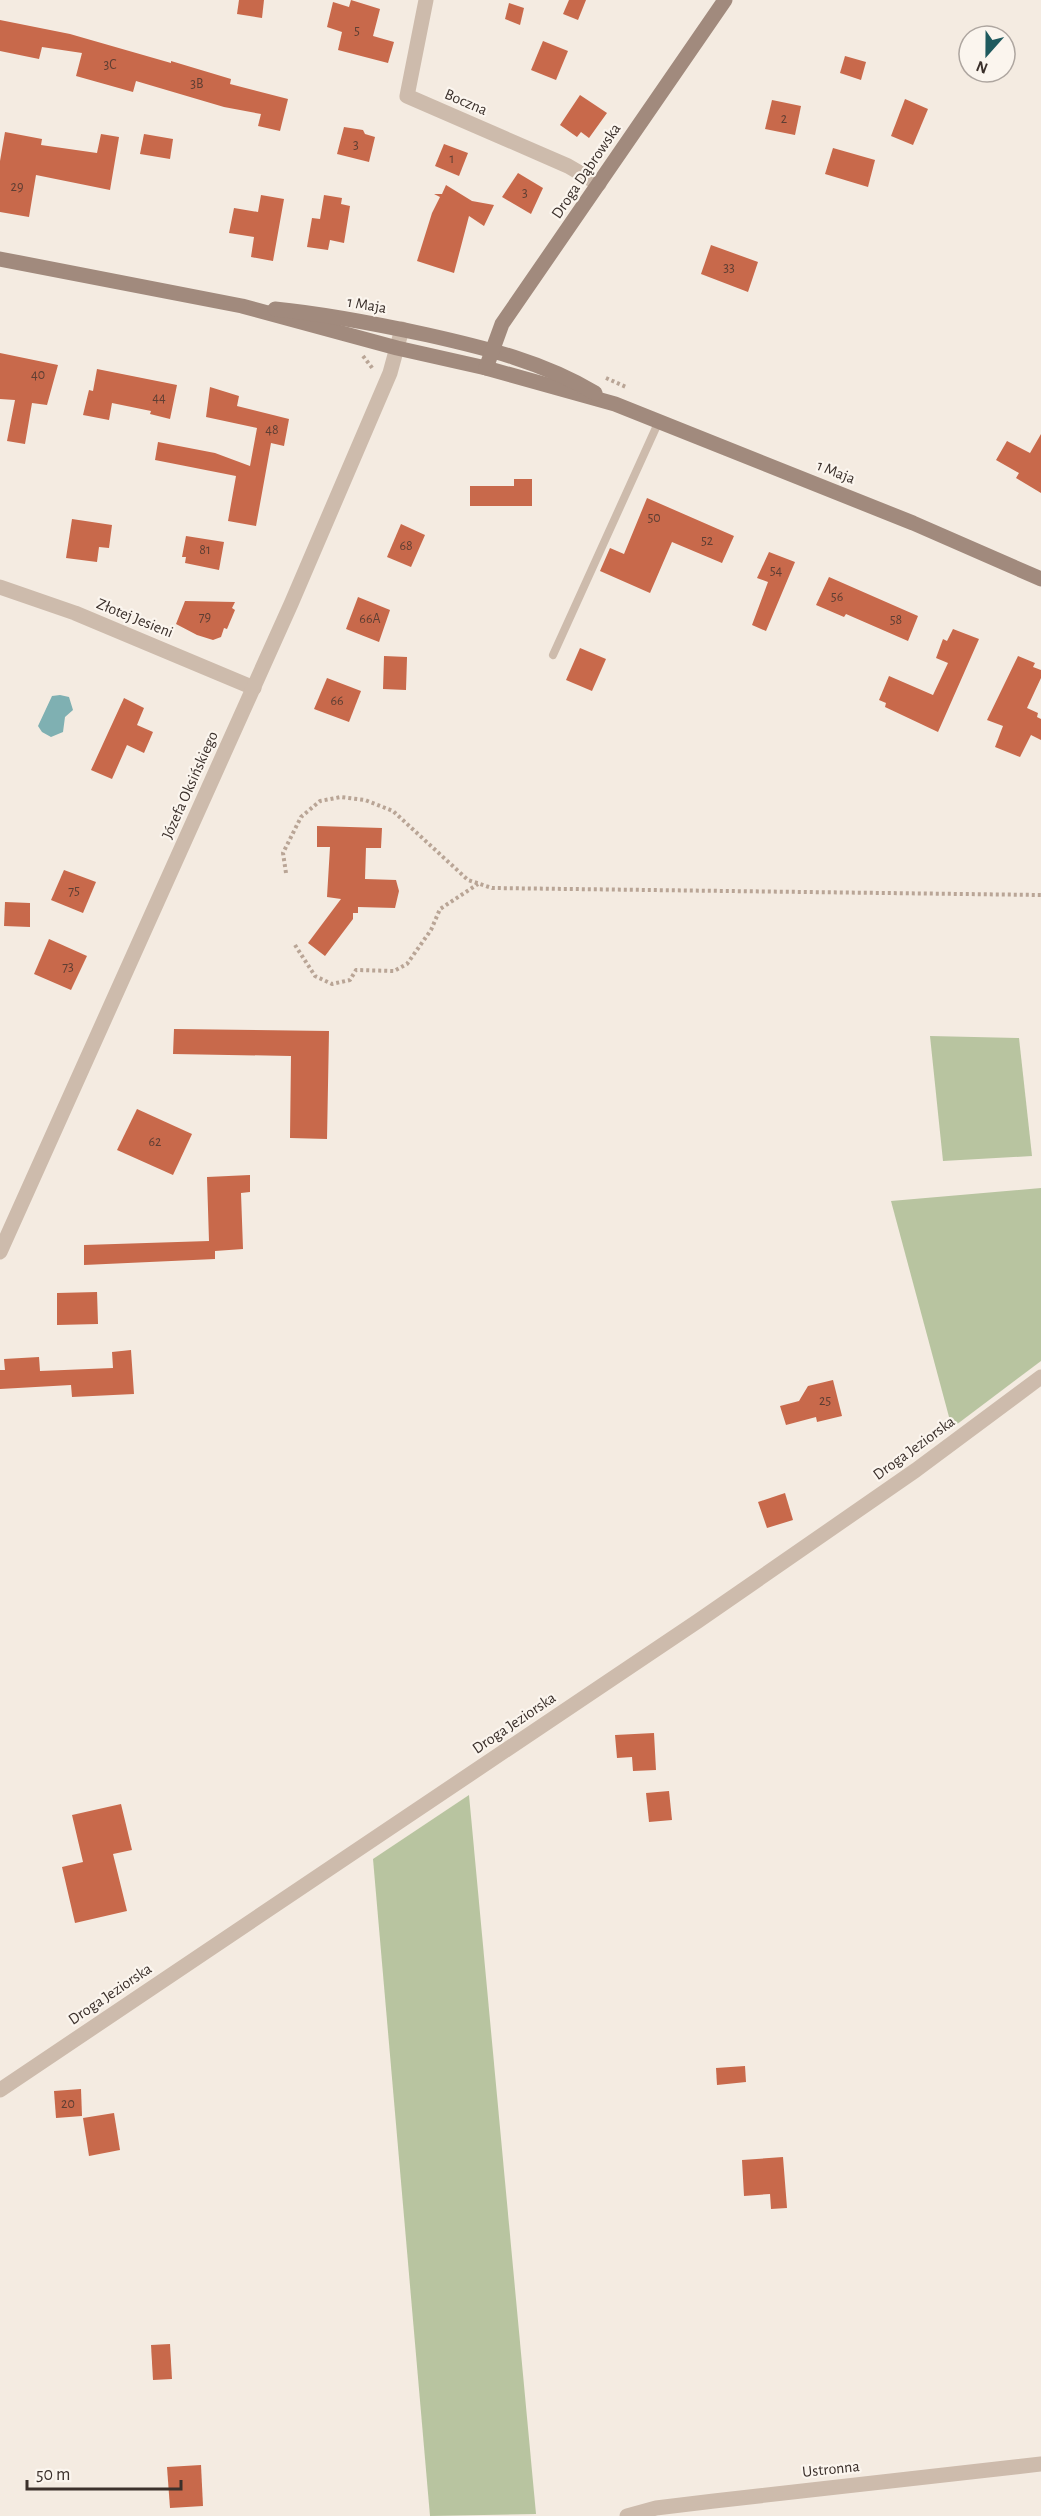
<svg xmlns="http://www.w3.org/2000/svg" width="1041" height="2516" font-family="'Alegreya Sans',sans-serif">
<rect width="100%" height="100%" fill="#f4ebe1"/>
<g fill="#b8c4a0">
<path d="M930 1036 1019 1038 1032 1156 943 1161Z"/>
<path d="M1041 1188V1361L952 1428 891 1201Z"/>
<path d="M469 1795 536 2514 430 2516 373 1859Z"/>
</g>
<path fill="#7fb0b2" d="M60 695 69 697 73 710 65 717 63 732 51 737 42 732 38 726 52 696Z"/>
<g fill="#c8694b">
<path d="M239 0H264L262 18 237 14Z"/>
<path d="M351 0 380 9 373 36 394 42 388 63 338 50 342 32 327 27 333 2 349 7Z"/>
<path d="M569 0H586L578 20 563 14Z"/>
<path d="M509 3 524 8 520 25 505 19Z"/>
<path d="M0 20 70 34 171 63V61L231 79 230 84 288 99 280 131 258 126 261 114 224 107 136 81 133 92 76 76 82 53 42 47 39 59 0 51Z"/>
<path d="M543 41 568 51 556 80 531 70Z"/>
<path d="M845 56 866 62 861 80 840 73Z"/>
<path d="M580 95 607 113 589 138 581 132 577 137 560 125Z"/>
<path d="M905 99 928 109 913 145 891 136Z"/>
<path d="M772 100 801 106 795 135 765 129Z"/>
<path d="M344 127 363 130 365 134 375 137 369 162 337 154Z"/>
<path d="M5 132 42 139 41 145 97 153 101 134 119 137 110 190 36 175 29 217 0 212V161Z"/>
<path d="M144 134 173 139 170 159 140 154Z"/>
<path d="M444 144 468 153 459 176 435 166Z"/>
<path d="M833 148 875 160 868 187 825 174Z"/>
<path d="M518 173 543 188 531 214 502 197Z"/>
<path d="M446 185 472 201 494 205 484 226 469 216 454 273 417 261 432 213 440 197 434 194H442Z"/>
<path d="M261 195 284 199 273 261 251 257 254 237 229 233 234 208 258 212Z"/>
<path d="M324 195 342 198 341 204 350 206 344 243 330 240 328 250 307 247 312 218 320 219Z"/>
<path d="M711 245 758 262 748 292 701 274Z"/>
<path d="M0 353 58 365 47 405 32 403 25 444 7 441 15 400 0 399Z"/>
<path d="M97 369 177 385 170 419 150 414 151 411 112 403 109 420 83 415 89 390 93 391Z"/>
<path d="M210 387 239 396 237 406 289 419 284 446 271 443 256 526 228 521 236 476 155 460 158 442 215 453 250 466 257 428 206 417Z"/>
<path d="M1041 434V493L1016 478 1019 473 996 460 1007 441 1030 453Z"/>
<path d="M514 479H532V506H470V486H514Z"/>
<path d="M647 498 734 536 722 563 672 542 650 593 600 571 610 548 624 554Z"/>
<path d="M72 519 112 525 109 548 99 547 97 562 66 558Z"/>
<path d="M401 524 425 535 411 567 387 557Z"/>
<path d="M186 536 224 542 219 570 185 563 186 557H182Z"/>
<path d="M769 552 795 562 766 631 752 625 768 582 757 578Z"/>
<path d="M829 577 918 616 908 641 846 614 844 617 816 605Z"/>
<path d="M358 597 390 610 379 642 346 629Z"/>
<path d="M185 601 235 602 232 608 235 610 227 629 224 628 221 637 213 640 197 635 176 624Z"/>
<path d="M953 629 979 639 938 732 885 707 886 703 879 700 889 676 933 695 948 663 936 658 943 639 947 641Z"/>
<path d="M580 648 606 659 592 691 566 680Z"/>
<path d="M384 656 407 657 406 690 383 689Z"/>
<path d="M1018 656 1035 663 1033 667 1041 670V678L1027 708 1038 713 1037 717 1041 719V740L1031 735 1020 757 995 747 1003 726 987 720Z"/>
<path d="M327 678 361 691 349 722 314 709Z"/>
<path d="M124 698 144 708 137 725 153 732 144 753 127 745 112 779 91 770Z"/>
<path d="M317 826 382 828 381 848H366L365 879 396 880 399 891 395 908 358 907V913H353V919L325 956 308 943 341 899 327 897 330 847H317Z"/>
<path d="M64 870 96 882 83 913 51 900Z"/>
<path d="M5 902 30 903V927L4 926Z"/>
<path d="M49 939 87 956 71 990 34 974Z"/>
<path d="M174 1029 329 1031 327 1139 290 1138 291 1056 173 1054Z"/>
<path d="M137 1109 192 1134 173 1175 117 1150Z"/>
<path d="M250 1175V1192L241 1193 243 1249 215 1251V1259L84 1265V1245L209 1241 207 1177Z"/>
<path d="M97 1292 98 1324 57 1325V1293Z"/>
<path d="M131 1350 134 1394 72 1397 71 1385 0 1389V1370H5L4 1359 39 1357 40 1371 113 1368 112 1352Z"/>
<path d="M833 1380 842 1416 817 1422 816 1417 786 1425 780 1406 799 1401 808 1386Z"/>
<path d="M785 1493 793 1520 767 1528 758 1502Z"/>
<path d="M654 1733 656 1770 633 1771 632 1757 617 1758 615 1735Z"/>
<path d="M669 1791 672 1820 649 1822 646 1793Z"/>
<path d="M121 1804 132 1850 113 1854 127 1911 75 1923 62 1867 83 1862 72 1815Z"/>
<path d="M745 2066 746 2082 717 2085 716 2068Z"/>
<path d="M81 2089 82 2116 56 2118 54 2091Z"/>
<path d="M114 2113 120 2150 89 2156 83 2118Z"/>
<path d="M783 2157 787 2208 771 2209 770 2194 744 2196 742 2160Z"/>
<path d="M170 2344 172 2379 153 2380 151 2345Z"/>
<path d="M201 2465 203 2506 170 2508 167 2467Z"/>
</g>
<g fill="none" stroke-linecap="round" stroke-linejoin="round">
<g stroke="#b9a596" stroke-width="4" stroke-dasharray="3 3" stroke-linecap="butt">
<path d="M363 356 373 369"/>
<path d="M606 378 626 387"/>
<path d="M286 873 283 853 301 817 320 801 341 797 365 800 393 811 468 880 492 888 1041 895"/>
<path d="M295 945 315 976 332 984 350 980 356 970 394 971 407 964 431 930 440 909 478 884"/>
</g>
<path stroke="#cdbbac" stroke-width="8" d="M553 655 659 421"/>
<g stroke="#cdbbac" stroke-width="15">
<path d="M426 0 407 96 568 166 599 184"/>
<path d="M0 587 75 613 254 688"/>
<path d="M0 1252 291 604 390 373 402 329"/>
<path d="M0 2090 698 1621 916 1470 1041 1377"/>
<path d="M627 2516 656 2508 714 2501 1041 2464"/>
</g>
<g stroke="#a18a7d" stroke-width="15">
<path d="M0 259 242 306 397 348 486 368 615 404 913 523 1041 579"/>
<path d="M275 309C326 314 377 324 428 335 486 348 543 362 595 393"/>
<path d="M486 368 502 324 725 0"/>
</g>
</g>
<g text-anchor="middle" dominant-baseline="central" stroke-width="4.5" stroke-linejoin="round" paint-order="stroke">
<g font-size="14" fill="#5e3e33">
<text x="357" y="31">5</text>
<text x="110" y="65">3C</text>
<text x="197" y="84">3B</text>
<text x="784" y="119">2</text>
<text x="356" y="145">3</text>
<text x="452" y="159">1</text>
<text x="17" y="187">29</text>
<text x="525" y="193">3</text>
<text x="729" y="268">33</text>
<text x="38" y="375">40</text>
<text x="159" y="398">44</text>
<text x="272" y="430">48</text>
<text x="654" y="518">50</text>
<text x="707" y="541">52</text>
<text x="406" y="546">68</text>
<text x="205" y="550">81</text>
<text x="776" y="571">54</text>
<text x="837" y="597">56</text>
<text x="205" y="617">79</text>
<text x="370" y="619">66A</text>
<text x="896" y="620">58</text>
<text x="337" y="701">66</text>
<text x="74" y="891">75</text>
<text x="68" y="967">73</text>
<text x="155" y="1142">62</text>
<text x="825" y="1401">25</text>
<text x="68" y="2104">20</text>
</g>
<g font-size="16" fill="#3b302b" stroke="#fbf5ee">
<text transform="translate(466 102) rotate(23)">Boczna</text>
<text transform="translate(586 171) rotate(-56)">Droga Dąbrowska</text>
<text transform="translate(367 305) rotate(10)">1 Maja</text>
<text transform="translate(836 472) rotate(22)">1 Maja</text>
<text transform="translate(135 618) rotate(22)">Złotej Jesieni</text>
<text transform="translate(190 785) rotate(-66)">Józefa Oksińskiego</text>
<text transform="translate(914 1448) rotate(-36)">Droga Jeziorska</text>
<text transform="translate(514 1723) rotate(-34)">Droga Jeziorska</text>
<text transform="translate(110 1994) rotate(-34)">Droga Jeziorska</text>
<text transform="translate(831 2469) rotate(-6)">Ustronna</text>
</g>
</g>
<g transform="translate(987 54) rotate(201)"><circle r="28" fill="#fbf5ee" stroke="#aea6a0" stroke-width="1.5"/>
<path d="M0-4.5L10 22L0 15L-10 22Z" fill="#1f5a5e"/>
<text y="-9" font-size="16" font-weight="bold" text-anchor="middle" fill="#3b302b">N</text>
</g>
<path d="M27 2480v9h154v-9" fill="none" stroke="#3b302b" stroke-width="3"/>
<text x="36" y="2480" font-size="18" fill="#3b302b" stroke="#fbf5ee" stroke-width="4.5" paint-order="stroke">50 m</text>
</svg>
